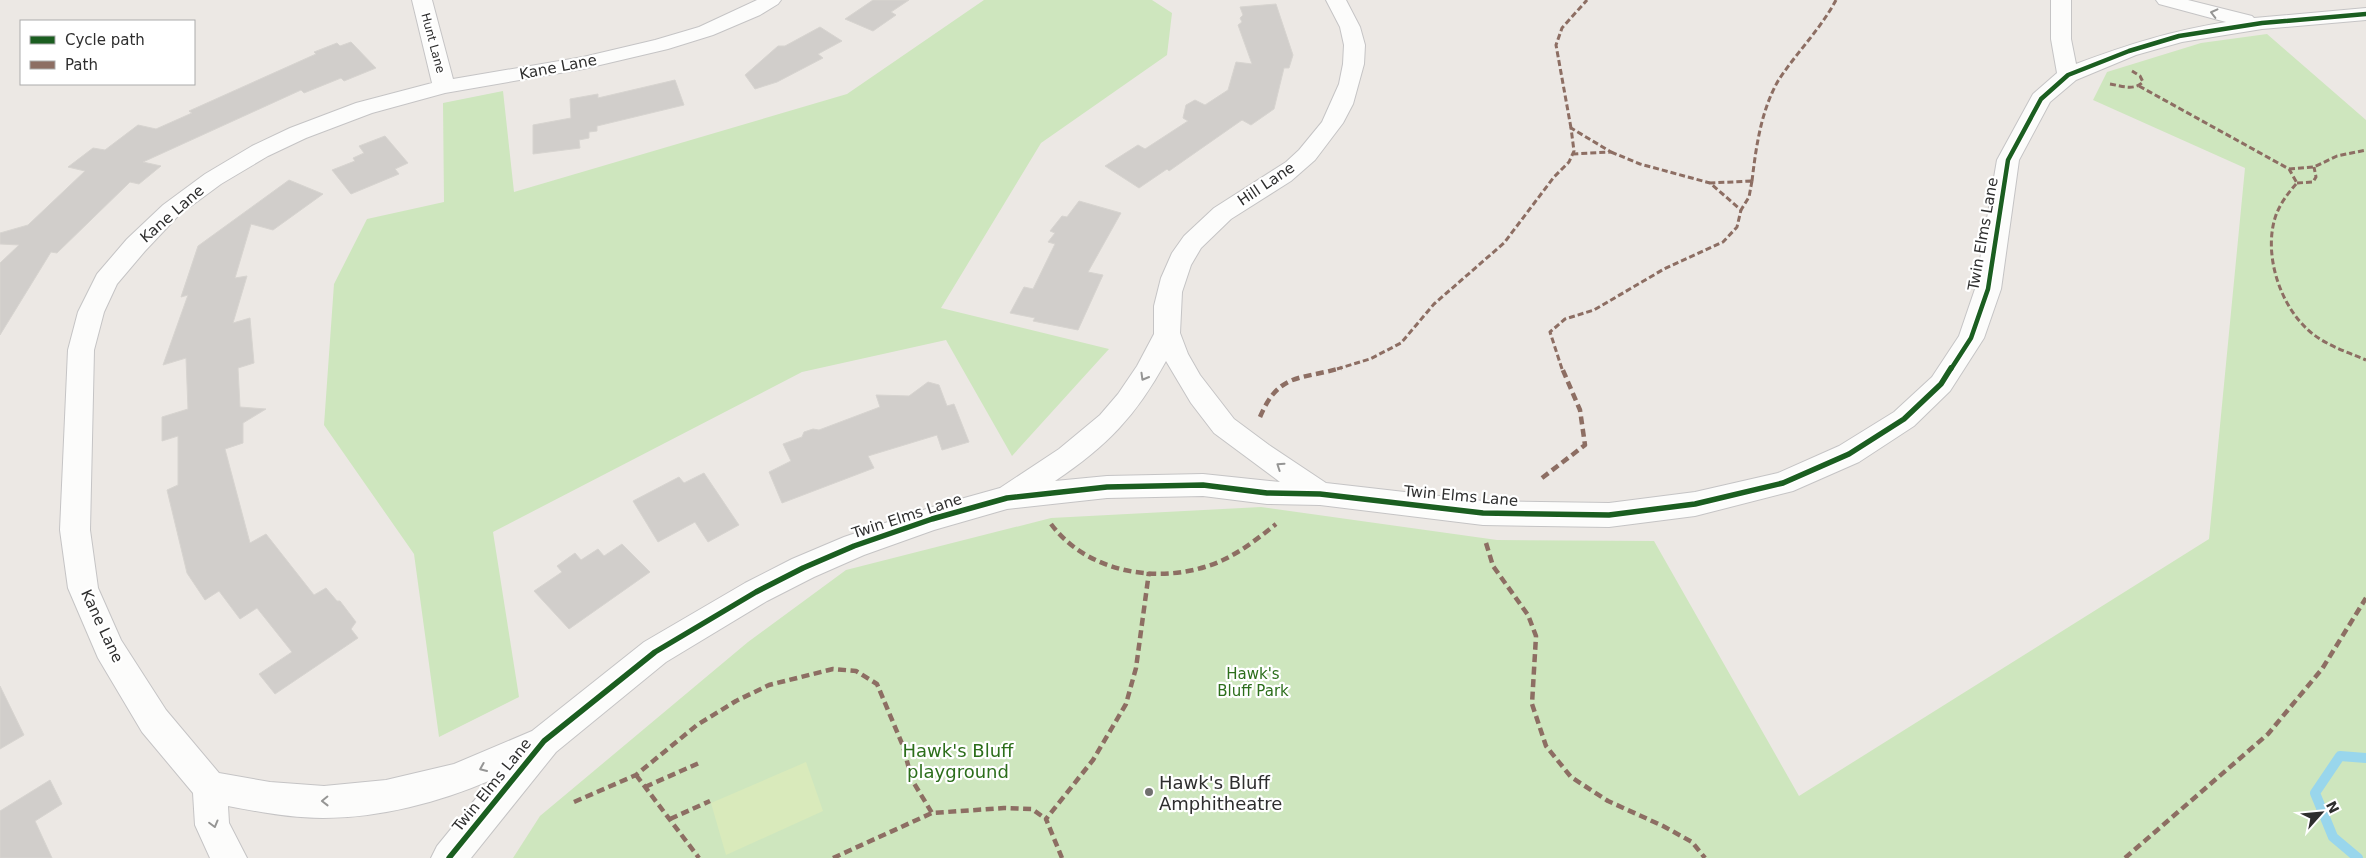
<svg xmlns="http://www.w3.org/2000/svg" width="2366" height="858" font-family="'DejaVu Sans',sans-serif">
<rect width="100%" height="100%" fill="#ece8e4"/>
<g fill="#cee6be">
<path d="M984 0H1152L1172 13 1167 55 1041 143 941 308 1109 349 1012 456 946 340 802 372 493 532 519 697 439 737 414 554 324 425 334 284 367 219 444 202 443 103 503 91 514 192 847 94Z"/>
<path d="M2267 34 2366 120V858H513L540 816 748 642 846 570 1051 518 1261 507 1497 540 1654 541 1799 796 2209 539 2245 168 2093 100 2107 72 2201 43Z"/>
</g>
<path fill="#d9eabb" d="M806 762 823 811 726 855 711 803Z"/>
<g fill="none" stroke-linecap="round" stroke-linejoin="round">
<path stroke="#99d6ec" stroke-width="10" d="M2358 858 2333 837 2315 793 2340 756 2366 758"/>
</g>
<g fill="#d1cecb" stroke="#d7d4d0">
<path d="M873 0H909L891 12 896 15 873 31 845 19Z"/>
<path d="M1276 4 1293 55 1289 68H1284L1274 109 1251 125 1242 120 1169 171 1167 169 1139 188 1105 166 1138 145 1145 149 1188 121 1183 118 1186 105 1195 100 1205 105 1228 90 1236 62 1252 64 1238 25 1242 22 1240 18 1243 15 1240 7Z"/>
<path d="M820 27 842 41 818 54 823 58 777 82 755 89 745 75 778 46H785Z"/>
<path d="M351 42 376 68 344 81 341 78 304 93 301 90 143 162 161 166 139 184 130 182 57 253 51 252 0 335V263L19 245 0 244V233L28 225 85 171 68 167 93 148 105 150 138 125 156 129 192 113 189 111 316 54 314 52 337 43 340 46Z"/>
<path d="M675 80 684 105 597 126V131L589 132V138L579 140 580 148 533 154V125L571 118 570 99 598 94V98Z"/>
<path d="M385 136 408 163 395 169 399 174 351 194 332 170 355 161 353 158 364 153 359 146Z"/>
<path d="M289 180 323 194 273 230 251 224 235 278 247 276 233 323 250 318 254 363 238 368 240 407 266 409 243 423V443L225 449 250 543 266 534 314 595 326 588 337 601H340L356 622 351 629 358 638 275 694 259 674 292 652 257 608 240 619 219 591 205 600 187 573 167 490 178 485V436L162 441V417L188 409 186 358 163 365 188 295 181 297 198 246Z"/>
<path d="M1079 201 1121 213 1088 272 1103 275 1078 330 1033 321 1035 318 1010 313 1024 287 1033 289 1055 244 1048 242 1055 233 1050 231 1062 216 1067 217Z"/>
<path d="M928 382 939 385 947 406 954 404 969 442 942 450 937 435 868 456 874 468 782 503 769 472 791 461 783 444 802 437 804 432 813 429 819 430 880 407 876 395 909 396Z"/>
<path d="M704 473 739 525 708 542 695 522 658 542 633 501 679 477 684 483Z"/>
<path d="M622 544 650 572 569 629 534 591 562 572 557 566 575 553 581 560 598 549 604 556Z"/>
<path d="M0 686 24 735 0 749Z"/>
<path d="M50 780 62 804 35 821 52 858H0V811Z"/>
</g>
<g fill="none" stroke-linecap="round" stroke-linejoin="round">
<defs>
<path id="minor" d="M412 0H432L453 79 583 57 655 40 699 27 757 0H781L778 4 760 15 713 35 668 49 583 69 445 93 372 113 306 138 268 156 221 184 179 215 145 251 117 284 104 312 94 350 90 530 98 588 121 640 166 710 219 773 270 782 324 786 386 780 454 764 532 731 644 642 745 583 792 559 844 537 932 507 1000 488 1059 449 1100 415 1118 394 1137 366 1154 334V306L1161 278 1172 253 1184 236 1214 208 1286 162 1299 150 1322 122 1339 84 1343 64 1344 45 1340 27 1326 0H1346L1360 27 1365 45 1364 64 1353 104 1343 123 1315 160 1291 181 1231 219 1201 248 1191 265 1182 292 1180 333 1188 354 1200 375 1234 419 1269 445 1326 483 1483 501 1609 503 1695 492 1778 473 1839 446 1894 412 1932 377 1959 336 1975 289 1997 160 2033 94 2057 73 2051 39V0H2071V39L2076 64C2129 44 2171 31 2226 22L2159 4 2156 0H2188L2252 16 2254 18 2366 8V20L2262 29 2182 42 2136 55 2076 80 2050 102 2019 160 2001 289 1984 338 1950 391 1914 426 1859 462 1793 491 1695 516 1609 527 1483 525 1320 505 1267 504 1203 496 1107 498 1007 509 934 530 864 555 814 577 767 601 666 662 556 752 471 858H431L437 846 491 780C440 802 380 818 323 818 291 818 259 812 228 806L229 823 247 858H210L195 825 193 793 142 732 98 658 68 588 60 530 68 350 78 312 97 274 127 239 163 205 205 174 252 146 290 128 356 103 432 83ZM1166 361 1191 403 1214 433 1280 482 1203 474 1107 476 1055 481C1107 446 1136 416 1166 361Z"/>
</defs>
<use href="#minor" stroke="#c5c4c5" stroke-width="2"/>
<use href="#minor" fill="#fcfcfb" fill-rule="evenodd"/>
<g stroke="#8d6e63" stroke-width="3" stroke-dasharray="6 3" stroke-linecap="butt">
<path d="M2110 84C2122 86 2134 91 2143 82L2140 76 2132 71"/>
<path d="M2139 86 2289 169 2297 183C2288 193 2279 205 2275 218 2264 254 2279 302 2306 328 2322 344 2345 351 2366 360"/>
<path d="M1571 128 1556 45 1562 28 1587 0"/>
<path d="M1611 152 1640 164 1710 183"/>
<path d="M2289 169 2314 167 2337 156 2366 150"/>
<path d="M1752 181 1749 197 1741 210 1710 183Z"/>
<path d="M1752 181C1756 147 1761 111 1778 81 1796 53 1820 30 1836 0"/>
<path d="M2297 183 2313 182 2316 177 2314 167"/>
<path d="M1337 369 1370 359 1401 343 1434 304 1504 243 1554 177 1569 162 1574 151 1571 128 1611 152 1573 154"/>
<path d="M1562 369 1550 332 1565 319 1594 310 1664 269 1723 242 1737 227 1741 210"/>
</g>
<g stroke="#8d6e63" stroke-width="4.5" stroke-dasharray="8 4.5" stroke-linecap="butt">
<path d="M1260 417C1279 372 1300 380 1341 368"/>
<path d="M1542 478 1585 445 1580 410 1562 368"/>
<path d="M1051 524C1086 571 1153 584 1208 566 1233 558 1255 541 1276 524"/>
<path d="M1486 543 1493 566 1528 615 1536 636 1532 704 1546 746 1571 777 1608 801 1663 826 1692 842 1705 858"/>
<path d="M636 775 699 858"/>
<path d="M645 787 699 763"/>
<path d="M574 802 636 775 697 725 736 701 769 685 833 669 856 671 877 684 903 746 912 780 932 813 1004 808 1032 809 1046 819"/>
<path d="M670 819 710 801"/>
<path d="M833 858 932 813"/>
<path d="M1062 858 1046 819 1093 760 1126 704 1136 668 1149 572"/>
<path d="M2125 858 2268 734 2322 669 2366 598"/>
</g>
<defs>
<path id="cycleway-far1" d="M1951 369 1971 338 1988 289 2008 160 2041 99 2068 75 2129 51 2179 36 2262 23 2366 14"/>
<path id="cycleway" d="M449 858 544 741 655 652 756 592 803 568 854 546 932 519 1007 498 1107 487 1203 485 1267 493 1320 494 1483 513 1609 515 1695 504 1783 483 1849 454 1904 419 1941 384 1951 368"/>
</defs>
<use href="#cycleway-far1" stroke="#fff" stroke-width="7"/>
<use href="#cycleway" stroke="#fff" stroke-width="9"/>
<use href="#cycleway-far1" stroke="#1b5e20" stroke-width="4.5"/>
<use href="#cycleway" stroke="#1b5e20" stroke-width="5.5"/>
</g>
<defs><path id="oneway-chevron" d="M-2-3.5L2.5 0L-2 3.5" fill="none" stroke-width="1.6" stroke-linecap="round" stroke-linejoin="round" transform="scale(1.25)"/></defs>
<g stroke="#959594">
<use href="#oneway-chevron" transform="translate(2214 13) rotate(-166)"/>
<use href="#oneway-chevron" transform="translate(1144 377) rotate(120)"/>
<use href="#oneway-chevron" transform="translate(1280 466) rotate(-146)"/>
<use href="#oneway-chevron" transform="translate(483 768) rotate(157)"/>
<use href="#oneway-chevron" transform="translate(325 801) rotate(179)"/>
<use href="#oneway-chevron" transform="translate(214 824) rotate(75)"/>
</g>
<circle fill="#706f6e" stroke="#fff" stroke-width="2" cx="1149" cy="792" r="5"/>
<g text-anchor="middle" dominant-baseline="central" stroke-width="4.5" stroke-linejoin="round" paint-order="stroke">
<g font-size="12" fill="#2e2e2e" stroke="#fff">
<text transform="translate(433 43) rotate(75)">Hunt Lane</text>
</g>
<g font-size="15" fill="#2e2e2e" stroke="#fff">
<text transform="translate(558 67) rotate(-11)">Kane Lane</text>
<text transform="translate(1266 184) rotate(-34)">Hill Lane</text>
<text transform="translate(172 214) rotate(-41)">Kane Lane</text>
<text transform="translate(1983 234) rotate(-80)">Twin Elms Lane</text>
<text transform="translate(1461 496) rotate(5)">Twin Elms Lane</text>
<text transform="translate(907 516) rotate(-18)">Twin Elms Lane</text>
<text transform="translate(102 626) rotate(65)">Kane Lane</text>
<text transform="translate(492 785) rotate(-51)">Twin Elms Lane</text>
</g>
<g font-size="15" fill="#2c6e1b" stroke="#fff">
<text x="1253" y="674">Hawk's<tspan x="1253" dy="17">Bluff Park</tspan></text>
</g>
<g font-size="18" fill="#2c6e1b" stroke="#fff">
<text x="958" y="750">Hawk's Bluff<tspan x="958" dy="21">playground</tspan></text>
</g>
<g font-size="18" fill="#2e2e2e" stroke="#fff" text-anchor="start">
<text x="1159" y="782">Hawk's Bluff<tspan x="1159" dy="21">Amphitheatre</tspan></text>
</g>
</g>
<rect x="20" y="20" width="175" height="65" fill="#ffffff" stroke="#ababab"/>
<rect x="30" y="36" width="25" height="8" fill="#1b5e20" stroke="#ababab"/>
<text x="65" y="45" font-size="15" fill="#2e2e2e">Cycle path</text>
<rect x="30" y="61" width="25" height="8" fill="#8d6e63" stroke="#ababab"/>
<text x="65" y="70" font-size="15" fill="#2e2e2e">Path</text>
<g transform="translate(2321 813) rotate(63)" stroke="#ffffff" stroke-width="4" paint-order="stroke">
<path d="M0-4L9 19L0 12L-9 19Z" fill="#2e2e2e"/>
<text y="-8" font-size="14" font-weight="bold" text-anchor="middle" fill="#2e2e2e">N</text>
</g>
</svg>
